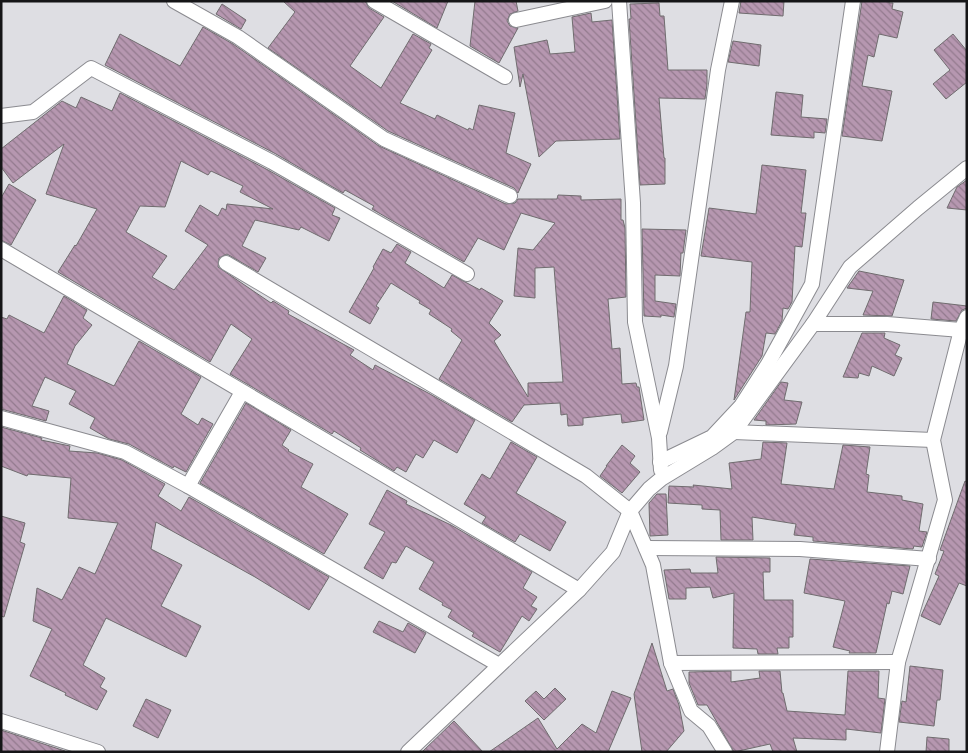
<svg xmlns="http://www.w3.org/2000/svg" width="968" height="753" font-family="Mulish,sans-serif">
<defs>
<pattern id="building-back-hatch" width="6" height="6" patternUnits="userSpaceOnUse" patternTransform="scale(1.25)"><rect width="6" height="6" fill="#b697b0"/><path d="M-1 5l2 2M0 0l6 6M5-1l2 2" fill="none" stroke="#937a8e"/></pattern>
</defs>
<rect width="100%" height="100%" fill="#dedee3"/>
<g fill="url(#building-back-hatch)" stroke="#706c6f" fill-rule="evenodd">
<path d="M283 1H365L369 8 384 17 350 66 381 88 413 34 431 44 429 48 432 50 400 103 435 119 437 115 468 130 469 128 473 130 479 105 515 113 506 153 531 164 518 193 514 188 388 131 268 48 295 12Z"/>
<path d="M392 1H448L437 28Z"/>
<path d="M475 1H516L518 11 510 14 507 21 510 26 518 28 499 63 470 46Z"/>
<path d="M741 1H784L783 16 739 13Z"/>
<path d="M862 1H889V3H893L892 9 903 12 897 38 879 34 874 57 868 55 862 86 892 91 882 141 842 136Z"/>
<path d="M659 3 660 16H664L668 70H707V84L705 99 659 98 664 158H665V184L640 185 629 19H631L630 4Z"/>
<path d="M222 4 246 20 241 29 216 14Z"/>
<path d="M591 13 592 22 612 20 620 139 556 141 539 157 523 74 520 87 514 47 547 40 550 54 575 52 572 17Z"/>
<path d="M203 27 233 44 379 146 506 204 515 203 518 199H557L558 195 581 196V200L621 199V220H623L625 228 626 297 608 299 612 349 620 348 622 384 636 383 637 387H639L644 420 622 423 621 414 583 418V425L568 426 567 414 561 415 560 403 524 405 512 422 439 379 462 340 451 331 452 329 429 314 431 310 419 303 420 301 391 283 376 306 379 308 370 324 349 312 374 268 373 267 383 249 391 253 397 244 411 252 405 263 444 288 452 275 480 290 481 288 503 301 489 323 501 335 494 341 528 397V383L563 382 554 267 535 268V298L514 296 518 248 533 250 555 223 521 213 504 250 478 238 464 262 372 209 374 206 345 190 343 193 276 154 105 65 120 34 180 66Z"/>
<path d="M953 34 967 51V82L946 99 933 84 950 70 934 50Z"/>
<path d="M733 41 761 45 759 66 728 62Z"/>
<path d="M776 92 803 95 801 117 827 119 825 133 814 132V138L771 135Z"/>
<path d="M120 93 268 170 335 208 332 215 340 218 329 241 301 227 299 230 255 220 242 246 266 258 258 272 227 254 219 258 218 267 271 303 273 301 289 311 288 314 354 350 350 355 373 370 375 365 430 394 475 420 457 453 434 440 423 458 416 454 406 472 397 467 394 471 360 450 361 448 334 431 332 434 230 374 252 339 231 324 210 362 58 272 75 245 76 246 97 209 46 194 64 144 13 183 1 167V149L62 101 76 108 81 97 112 111ZM181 161 208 175 211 171 243 186 240 192 273 209 227 204 226 210 222 208 218 216 200 205 185 231 208 245 174 290 152 277 167 256 126 232 140 206 165 207Z"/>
<path d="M762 165 806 170 801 213H806L802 247 795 246 792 302 788 309 783 308 782 321 775 334 766 333 762 356 734 400 746 312H750L752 262 701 256 709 208 756 214Z"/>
<path d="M967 180V210L947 208 957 187Z"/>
<path d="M9 184 36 200 11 245 1 240V198Z"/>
<path d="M642 229 686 230 683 253H681L680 276 655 275V301L676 304 674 317 661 315V317L644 316Z"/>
<path d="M859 271 904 280 892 316 863 315 873 291 847 288Z"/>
<path d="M64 296 87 310 83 318 92 325 75 346 67 364 114 386 139 341 201 377 181 414 198 425 202 418 213 424 186 472 174 466 173 468 129 444 109 439 90 428 95 418 69 404 76 391 45 377 32 406 49 411 46 421 1 409V317L7 319 9 315 44 333Z"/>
<path d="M933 302 967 306V308L962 310 956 321 931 319Z"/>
<path d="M862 333H885L884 338 900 345 895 355 902 358 894 376 872 366 869 376 859 373 858 378 843 377Z"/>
<path d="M781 382 788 383 784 400 802 402 796 424 766 425V421L754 420Z"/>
<path d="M246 403 291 430 282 445 289 450 288 451 313 464 301 487 348 514 324 554 200 483Z"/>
<path d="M1 427 42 438 41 440 70 446 69 451 97 453 122 460 165 484 158 496 181 511 189 497 329 577 309 610 255 577 156 522 151 549 182 565 161 606 201 626 186 657 106 618 83 665 105 678 100 687 107 691 97 710 65 695 66 693 30 676 52 629 33 621 37 588 62 600 79 567 95 574 118 523 68 518 71 478 28 474 27 476 1 466Z"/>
<path d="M511 442 537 457 516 493 566 522 550 551 520 534 515 542 482 523 486 517 464 504 482 474 490 479Z"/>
<path d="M763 442 787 443 781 484 834 489 843 445 870 447 866 474 869 475 867 492 902 496V500L923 504 919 531 927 532 922 547 914 546 913 549 813 541V537L794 535 796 524 752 517 753 540H721L720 510 702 509V505L668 503 669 486 694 487 693 485 732 489 729 463 761 459Z"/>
<path d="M622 445 635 456 630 463 640 472 622 493 600 476 607 466H606Z"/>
<path d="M965 481 967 482V586L959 583 940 625 921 616 939 576 935 574 944 551 940 550Z"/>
<path d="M387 490 407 501 406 504 451 525 532 572 523 588 537 597 531 606 537 609 529 621 522 616 500 652 472 636 474 633 448 617 452 610 442 605 443 603 419 589 434 562 406 546 396 563 392 562 383 579 364 568 385 532 369 524Z"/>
<path d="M657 494H666L668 535 650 536 649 503Z"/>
<path d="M1 516 25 523 20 542 25 544 4 617 1 616Z"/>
<path d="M716 557 770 558V572H763L764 600H793V637H789V648H777L778 654H758L757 649 733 648 734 593 713 598 710 587 686 588V599H669L664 570 690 569 691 573H718Z"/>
<path d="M810 559 910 566 903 594 892 591 889 604 887 603 876 653H849L850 651 833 647 845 601 804 593Z"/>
<path d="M379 621 403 632 408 623 426 633 415 653 373 632Z"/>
<path d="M652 643 667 691 673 689 679 705 684 731 666 752H642L634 694Z"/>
<path d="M910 666 943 670 940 700H937L934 726 899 722 902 701 906 702Z"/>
<path d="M731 671V682L760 678 759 671H780L782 693H783L787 711 845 715 848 671H879L878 698 885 699 881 733 846 729V740L793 738 797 752H773L770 744 734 752 707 705H698L689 683V672Z"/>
<path d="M555 688 566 699 544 720 525 701 536 691 544 699Z"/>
<path d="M612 691 631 698 608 752H489L538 718 557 749 582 724 596 733Z"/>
<path d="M146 699 171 710 158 738 133 726Z"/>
<path d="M454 721 483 752H422Z"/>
<path d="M1 730 65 751V752H1Z"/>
<path d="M927 737 949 739V752H926Z"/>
</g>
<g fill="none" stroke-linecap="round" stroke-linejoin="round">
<defs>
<g id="minor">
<path d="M174 1 238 37 384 139 510 196"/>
<path d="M374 1 505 77"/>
<path d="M619 1 633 203 635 322 659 438 661 470"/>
<path d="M516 20 605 1"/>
<path d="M1 116 33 112 91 68 272 162 467 274"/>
<path d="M1 249 579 590"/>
<path d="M226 263 586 476 630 511 653 565 671 663 691 711 709 726 725 752"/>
<path d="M813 324H887L961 330"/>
<path d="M1 418 125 452 188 486 499 665"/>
<path d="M660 432 676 366 718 70 732 1"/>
<path d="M734 432 933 440"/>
<path d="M660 462 712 437 741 406 768 364 812 284 853 1"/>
<path d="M188 486 242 392"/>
<path d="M646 548 800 549 929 559"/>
<path d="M671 663 898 662"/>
<path d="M1 721 98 752"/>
<path d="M408 752 579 590 613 552 630 511 649 489 661 479 712 448 734 432 813 324 850 267 918 208 967 168"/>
<path d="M887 752 898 662 945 500 933 440 961 330 967 317"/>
</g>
</defs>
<use href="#minor" stroke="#8b8b90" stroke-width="16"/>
<use href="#minor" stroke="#fff" stroke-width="14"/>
</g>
<rect width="968" height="753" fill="none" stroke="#151517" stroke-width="5"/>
</svg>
